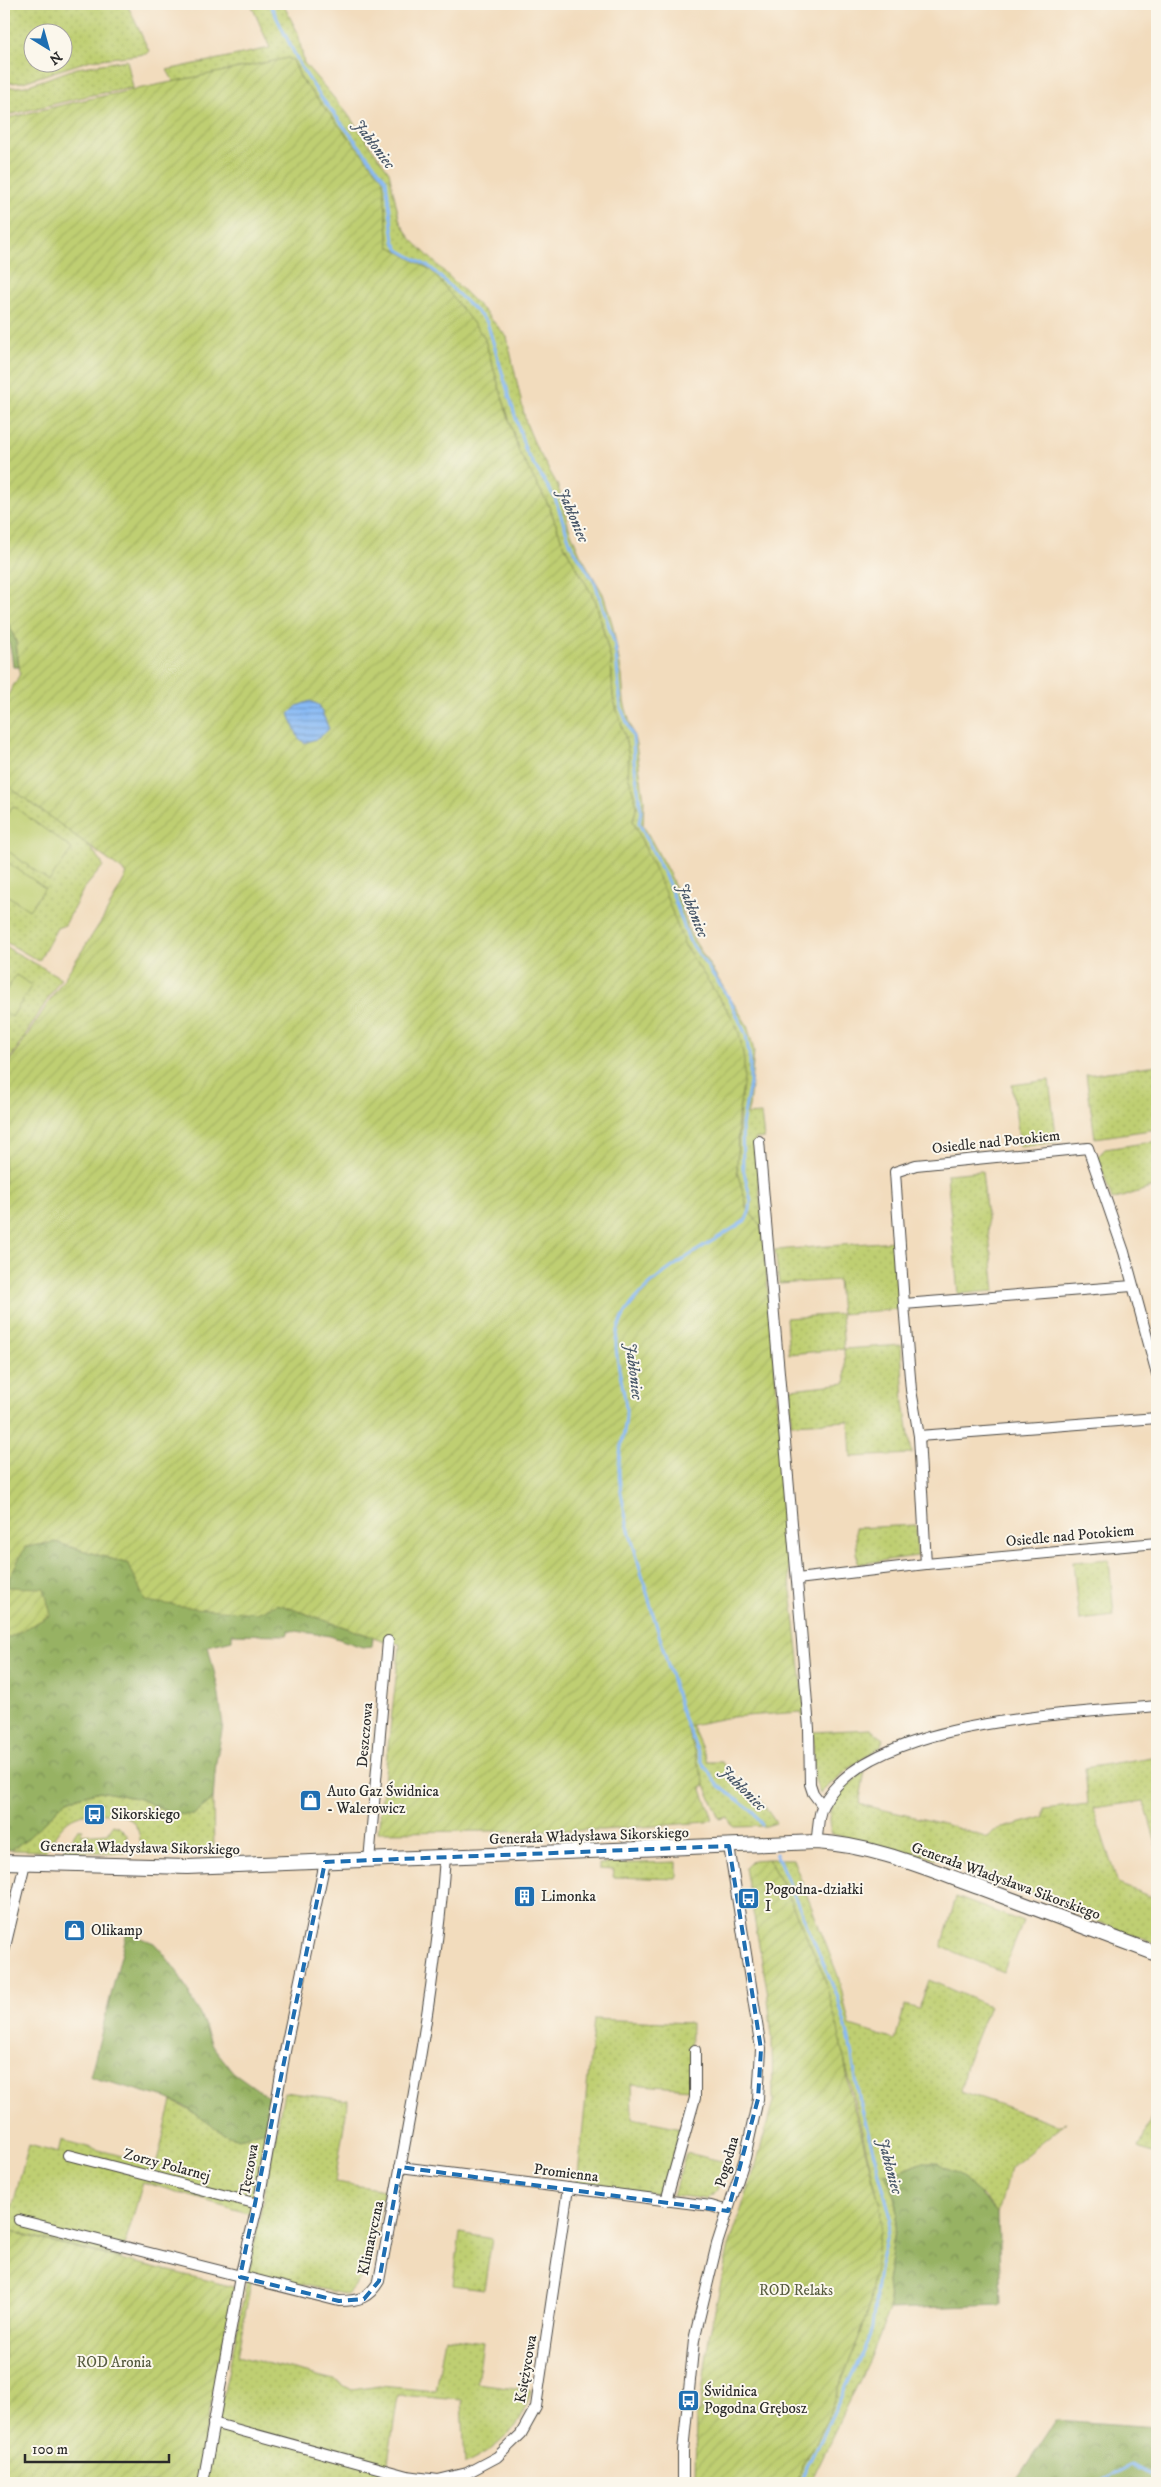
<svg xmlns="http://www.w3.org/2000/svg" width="1161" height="2487" font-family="'IM FELL DW Pica',serif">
<defs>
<pattern id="grass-dots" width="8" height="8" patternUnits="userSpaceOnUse" patternTransform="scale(1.25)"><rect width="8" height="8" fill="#bfcf72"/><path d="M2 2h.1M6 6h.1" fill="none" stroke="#a4b263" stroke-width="1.8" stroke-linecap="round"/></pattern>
<pattern id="forest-crowns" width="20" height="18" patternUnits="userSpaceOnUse" patternTransform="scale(1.25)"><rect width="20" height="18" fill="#97b264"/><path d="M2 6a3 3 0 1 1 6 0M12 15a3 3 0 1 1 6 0" fill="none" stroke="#7b9153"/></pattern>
<pattern id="garden-furrows" width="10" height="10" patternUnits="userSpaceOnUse" patternTransform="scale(1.25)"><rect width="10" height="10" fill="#bfcf72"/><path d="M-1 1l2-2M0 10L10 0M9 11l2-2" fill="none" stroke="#a4b263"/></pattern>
<pattern id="water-rules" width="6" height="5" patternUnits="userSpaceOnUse" patternTransform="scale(1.25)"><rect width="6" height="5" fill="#88baf5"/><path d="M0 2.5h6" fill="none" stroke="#6f97c7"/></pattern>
</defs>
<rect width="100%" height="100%" fill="#fbf7ec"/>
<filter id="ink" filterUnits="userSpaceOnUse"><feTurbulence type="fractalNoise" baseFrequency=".02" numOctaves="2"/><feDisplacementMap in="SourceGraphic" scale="10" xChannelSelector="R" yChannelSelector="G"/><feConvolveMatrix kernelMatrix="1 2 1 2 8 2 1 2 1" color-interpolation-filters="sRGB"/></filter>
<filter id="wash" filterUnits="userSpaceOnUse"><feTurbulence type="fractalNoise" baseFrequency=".0096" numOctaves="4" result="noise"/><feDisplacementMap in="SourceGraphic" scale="20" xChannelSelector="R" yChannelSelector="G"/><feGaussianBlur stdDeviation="1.12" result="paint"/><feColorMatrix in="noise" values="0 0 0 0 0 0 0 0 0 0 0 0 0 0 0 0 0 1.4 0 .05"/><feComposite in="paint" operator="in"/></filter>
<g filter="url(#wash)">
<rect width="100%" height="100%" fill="#f2dcbd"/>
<g fill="url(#grass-dots)" stroke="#757d4e" fill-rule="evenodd">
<path d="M4 4H127L149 51 146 54 91 60 23 82 9 83 7 88 26 86 77 68 127 60 133 88 92 95 4 116ZM32 32H62V62H32Z"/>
<path d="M251 4H283L298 33 304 63 346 112 389 172 400 222 411 239 483 310 507 337 526 423 536 447 558 486 569 528 580 554 603 594 612 623 622 676 624 702 636 744 644 800 643 825 671 877 690 934 747 1025 754 1051 749 1107 747 1115 761 1114 764 1138 755 1139 764 1244 761 1226 746 1208V1202L737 1172 740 1101 733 1019 685 946 633 821 637 805 628 775 629 757 625 737 613 697 611 661 596 602 563 543 549 506 519 452 484 337 389 246 382 179 301 79 293 60 269 62 174 82 167 70 270 48Z"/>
<path d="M4 783C27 800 94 841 103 866L83 890 65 925 57 928 39 961 4 941Z"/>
<path d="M4 946 61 978 4 1069Z"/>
<path d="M1157 1065V1129L1095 1138 1086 1075Z"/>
<path d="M1049 1080 1057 1142 1020 1147 1012 1085Z"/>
<path d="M1157 1141V1186L1112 1200 1098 1156 1105 1149Z"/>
<path d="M982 1171 995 1291 958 1294 947 1174Z"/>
<path d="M895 1241 899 1309 841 1314 844 1349 901 1345 904 1403 912 1454 851 1457 849 1421 791 1424V1389L846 1383 844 1349 789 1354 786 1318 841 1314 838 1280 779 1284 775 1250Z"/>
<path d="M916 1525 917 1556 858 1564 855 1528Z"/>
<path d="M1109 1559 1114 1616 1079 1620 1073 1562Z"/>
<path d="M691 1724 708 1762H722L729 1773 759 1798 776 1823 766 1826 735 1827 731 1824 728 1817 720 1819 705 1785 686 1726Z"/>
<path d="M870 1729 884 1739 882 1746 852 1766 820 1793 814 1777 813 1732Z"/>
<path d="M1157 1756V1846L1144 1801 1093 1808 1118 1884 1157 1899V1944L1088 1918 965 1865 832 1834C820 1806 846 1787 865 1771L859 1804 944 1824 988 1838 999 1829 1044 1817V1809L1088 1804 1085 1768Z"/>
<path d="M100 1791 140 1799 172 1814 193 1815 213 1799 214 1852 141 1853C141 1821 130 1812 99 1813 88 1813 78 1814 69 1820 59 1827 52 1841 45 1851L11 1850 29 1837 67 1800Z"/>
<path d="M113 1825 119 1827 127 1835 125 1853 63 1851 78 1829H83L80 1835 108 1833Z"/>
<path d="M768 1859H793L838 1976 850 2026 895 2040 905 2005 919 2009 929 1980 989 2006 966 2064 961 2091 1059 2125 1066 2122 1010 2168 998 2214 983 2196 920 2163 901 2171 885 2173 895 2197 898 2212 887 2283 890 2309 870 2359 810 2483H794L826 2421 861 2332 870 2302 880 2206 824 1976 784 1887Z"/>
<path d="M677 1862V1879L613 1877 614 1870 599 1869V1864Z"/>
<path d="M956 1897 1023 1922 1003 1972 942 1947Z"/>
<path d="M594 2019 691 2023 690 2089 631 2084 632 2118 682 2128 663 2194 577 2184Z"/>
<path d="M284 2092 348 2100 335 2182 384 2190 368 2271 347 2295 253 2273 237 2356 334 2380 352 2390 379 2386 436 2391 445 2337 483 2342 477 2383 531 2390C523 2426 498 2449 465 2464L462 2400 398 2395 385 2483H204L238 2327Z"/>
<path d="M172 2101 196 2114 268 2124 251 2214 143 2182 121 2258 6 2230 29 2145 58 2153 61 2140 156 2165Z"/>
<path d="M1157 2103V2155L1139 2148Z"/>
<path d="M686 2153 726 2162 718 2190 705 2199 673 2195Z"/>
<path d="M460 2233 492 2239 484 2289 453 2285Z"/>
</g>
<g fill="url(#forest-crowns)" stroke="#616e48">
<path d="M4 613 16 641 19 667H13C12 648 4 632 4 613Z"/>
<path d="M55 1542 129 1564 136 1578 256 1613 278 1604 373 1637 372 1646 362 1647 330 1636 289 1630 287 1635 232 1634V1640L208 1646 218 1688 223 1726 216 1762 213 1799 193 1815 172 1814 140 1799 100 1791 67 1800 29 1837 11 1850 4 1849V1817L7 1808 4 1789V1640L51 1615 7 1587 9 1578 25 1547Z"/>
<path d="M127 1932 154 1943 164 1954 178 1973 200 2014 212 2045 233 2072 271 2099 268 2124 264 2130 238 2139 224 2134 184 2106 166 2098 90 2077Z"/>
<path d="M920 2163H938L965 2179 998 2214 1001 2305 890 2309 887 2283 898 2212 895 2197 885 2173 901 2171Z"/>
<path d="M1056 2420 1157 2427V2483H1014Z"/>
</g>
<g fill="url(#garden-furrows)" stroke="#757d4e">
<path d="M288 58 293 60 301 79 383 179 389 246 432 271 484 337 519 452 549 506 563 543 596 602 611 661 613 697 625 737 629 757 628 775 637 805 633 821 665 893 685 946 733 1019 739 1033 744 1059V1079L738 1116 737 1172 746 1202V1208L761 1226 764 1244 783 1463 789 1573 807 1728 801 1712 731 1717 686 1726 705 1785 701 1787 713 1819 706 1822 602 1830 378 1832 400 1644 382 1640 278 1604 256 1613 195 1608 145 1601 129 1564 55 1542 25 1547 9 1578 7 1587 44 1588 51 1615 4 1640V1071L104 917 127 874 4 783V702L20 674 16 641 4 613V119L74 102Z"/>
<path d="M768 1859 784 1887 824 1976 842 2045 849 2088 880 2206 881 2223 870 2302 861 2332 826 2421 794 2483H695L696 2416 700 2409 709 2337 729 2246 756 2165 773 2102 772 2037 767 1989 745 1868 753 1860Z"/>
<path d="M4 2230 234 2287 196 2483H4Z"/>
</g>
<g fill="#bfcf72" stroke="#757d4e">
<path d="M13 806 72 849 49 881 4 848V818Z"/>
<path d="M4 860 45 888 29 910 4 893Z"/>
<path d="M16 975 32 985 12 1017 4 1011V994Z"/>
</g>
<path fill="url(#water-rules)" stroke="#5a7290" d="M310 701 319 705 329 729 319 738 304 743 298 737 289 714 297 706Z"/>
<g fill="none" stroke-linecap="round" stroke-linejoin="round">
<g stroke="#88baf5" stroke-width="3">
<path d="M270 4 301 67 320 96 386 180 394 241 399 250 431 268 487 322 526 452 555 498 571 545 595 583 615 645 621 708 633 737 634 761 641 810 639 823 668 882 689 940 729 998 746 1035 750 1060V1083L742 1125 743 1168 751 1200 750 1210 746 1220C705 1248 620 1287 616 1341 615 1362 625 1388 626 1409 627 1427 620 1445 619 1462 618 1483 623 1503 627 1523L681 1711 702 1762 719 1786 753 1811 762 1825"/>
<path d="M776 1853 838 1998 849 2039 860 2102 891 2218 879 2269 872 2328 863 2352 799 2483"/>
<path d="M1098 2483 1131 2465 1157 2479"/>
</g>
</g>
</g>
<g filter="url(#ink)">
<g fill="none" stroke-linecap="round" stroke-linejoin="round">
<defs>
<g id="street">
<path d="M759 1141 800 1616 809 1729 810 1784 813 1793 822 1805"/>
<path d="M904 1304 895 1172 916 1165 1088 1148 1124 1252 1157 1374"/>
<path d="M919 1436 1157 1418"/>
<path d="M926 1564 919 1436 911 1390 904 1304 1132 1286"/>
<path d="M797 1579 926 1564 1157 1543"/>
<path d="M816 1842C819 1830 817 1816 823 1805 867 1719 1072 1714 1157 1706"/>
<path d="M369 1861 388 1641"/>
<path d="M4 1951 25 1863"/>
<path d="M68 2155 258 2204"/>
<path d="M400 2167 711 2206 728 2211"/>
<path d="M666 2201 695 2098V2050"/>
<path d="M19 2220 339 2301C359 2301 369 2298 379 2281 405 2140 435 2000 445 1857"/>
<path d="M213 2423 407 2476 438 2480 467 2473 497 2457 521 2434 536 2407 568 2188"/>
<path d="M203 2483 240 2277 260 2195 286 2046 325 1862"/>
<path d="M683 2483V2451L694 2340 717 2244 745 2158 758 2099 761 2049 729 1846"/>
</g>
<path id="secondary" d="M4 1862 187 1867 816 1842C873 1845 928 1869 981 1888 1040 1910 1099 1932 1157 1954"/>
</defs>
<use href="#street" stroke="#494641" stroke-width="12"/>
<use href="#secondary" stroke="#494641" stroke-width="16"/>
<use href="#street" stroke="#fff" stroke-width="10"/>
<use href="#secondary" stroke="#fff" stroke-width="14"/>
</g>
</g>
<path fill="none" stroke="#1f6fb2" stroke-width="4" stroke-dasharray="10 6" stroke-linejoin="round" d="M729 1846 761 2049 758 2099 728 2211 400 2167 379 2281 364 2299 339 2301 240 2277 325 1862Z"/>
<defs>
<symbol id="shop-square" viewBox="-11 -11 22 22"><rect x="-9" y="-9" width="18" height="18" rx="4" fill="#1f6fb2" stroke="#fbf7ec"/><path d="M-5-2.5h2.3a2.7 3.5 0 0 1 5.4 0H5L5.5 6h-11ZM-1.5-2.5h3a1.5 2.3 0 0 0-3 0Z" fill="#fff"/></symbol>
<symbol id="bus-square" viewBox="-11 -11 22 22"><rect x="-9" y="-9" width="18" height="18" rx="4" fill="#1f6fb2" stroke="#fbf7ec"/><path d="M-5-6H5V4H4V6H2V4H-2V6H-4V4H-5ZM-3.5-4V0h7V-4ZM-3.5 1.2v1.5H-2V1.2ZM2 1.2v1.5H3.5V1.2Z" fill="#fff"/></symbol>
<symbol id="building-square" viewBox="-11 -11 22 22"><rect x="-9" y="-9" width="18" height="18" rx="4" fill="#1f6fb2" stroke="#fbf7ec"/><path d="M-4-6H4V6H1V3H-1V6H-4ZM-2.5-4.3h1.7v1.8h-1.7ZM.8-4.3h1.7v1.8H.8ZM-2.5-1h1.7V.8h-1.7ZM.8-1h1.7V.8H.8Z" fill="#fff"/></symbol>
</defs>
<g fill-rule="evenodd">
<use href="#shop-square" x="298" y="1788" width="25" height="25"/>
<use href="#bus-square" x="82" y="1802" width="25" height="25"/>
<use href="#building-square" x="512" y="1884" width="25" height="25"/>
<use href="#bus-square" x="736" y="1886" width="25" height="25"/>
<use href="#shop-square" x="62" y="1918" width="25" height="25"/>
<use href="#bus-square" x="676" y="2388" width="25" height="25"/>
</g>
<g text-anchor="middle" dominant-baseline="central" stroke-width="4" stroke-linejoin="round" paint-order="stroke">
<g font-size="15" fill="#2b2b2b" stroke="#fbf7ec">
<text transform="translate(996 1142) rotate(-6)">Osiedle nad Potokiem</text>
<text transform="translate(1070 1536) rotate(-5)">Osiedle nad Potokiem</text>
<text transform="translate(365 1735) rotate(-85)">Deszczowa</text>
<text transform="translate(589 1836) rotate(-2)">Generała Władysława Sikorskiego</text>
<text transform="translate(140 1848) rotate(1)">Generała Władysława Sikorskiego</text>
<text transform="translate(1006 1881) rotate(20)">Generała Władysława Sikorskiego</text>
<text transform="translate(727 2162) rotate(-74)">Pogodna</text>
<text transform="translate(167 2165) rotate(15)">Zorzy Polarnej</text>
<text transform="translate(249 2170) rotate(-80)">Tęczowa</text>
<text transform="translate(566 2173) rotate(7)">Promienna</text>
<text transform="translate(371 2238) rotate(-78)">Klimatyczna</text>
<text transform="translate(526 2369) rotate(-80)">Księżycowa</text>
</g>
<g font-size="15" fill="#2b2b2b" stroke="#fbf7ec" text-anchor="start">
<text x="327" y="1791">Auto Gaz Świdnica<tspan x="327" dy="17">- Walerowicz</tspan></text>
<text x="111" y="1814">Sikorskiego</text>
<text x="765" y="1889">Pogodna-działki<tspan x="765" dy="17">I</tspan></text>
<text x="541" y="1896">Limonka</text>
<text x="91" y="1930">Olikamp</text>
<text x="704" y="2391">Świdnica<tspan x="704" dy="17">Pogodna Grębosz</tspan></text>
</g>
<g font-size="15" fill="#575c40" stroke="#fbf7ec">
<text x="796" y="2290">ROD Relaks</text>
<text x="114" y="2362">ROD Aronia</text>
</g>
<g font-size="16" font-style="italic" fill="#475668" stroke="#fbf7ec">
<text transform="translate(374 144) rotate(53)">Jabłoniec</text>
<text transform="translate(573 515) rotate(67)">Jabłoniec</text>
<text transform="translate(693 910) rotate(68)">Jabłoniec</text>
<text transform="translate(634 1371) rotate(83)">Jabłoniec</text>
<text transform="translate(743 1788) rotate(45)">Jabłoniec</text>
<text transform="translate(890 2166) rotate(75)">Jabłoniec</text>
</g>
</g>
<rect width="1161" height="2487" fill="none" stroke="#fbf7ec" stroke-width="20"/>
<g transform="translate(48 48) rotate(143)"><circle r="24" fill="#fbf7ec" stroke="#a8a59f"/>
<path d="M0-4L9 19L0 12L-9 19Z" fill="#1f6fb2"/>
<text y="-8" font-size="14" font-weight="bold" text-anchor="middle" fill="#2b2b2b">N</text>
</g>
<path d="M25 2454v8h144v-8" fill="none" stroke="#2b2b2b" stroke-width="2.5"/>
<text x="32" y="2454" font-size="15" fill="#2b2b2b" stroke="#fbf7ec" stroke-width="4" paint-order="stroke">100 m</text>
</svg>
